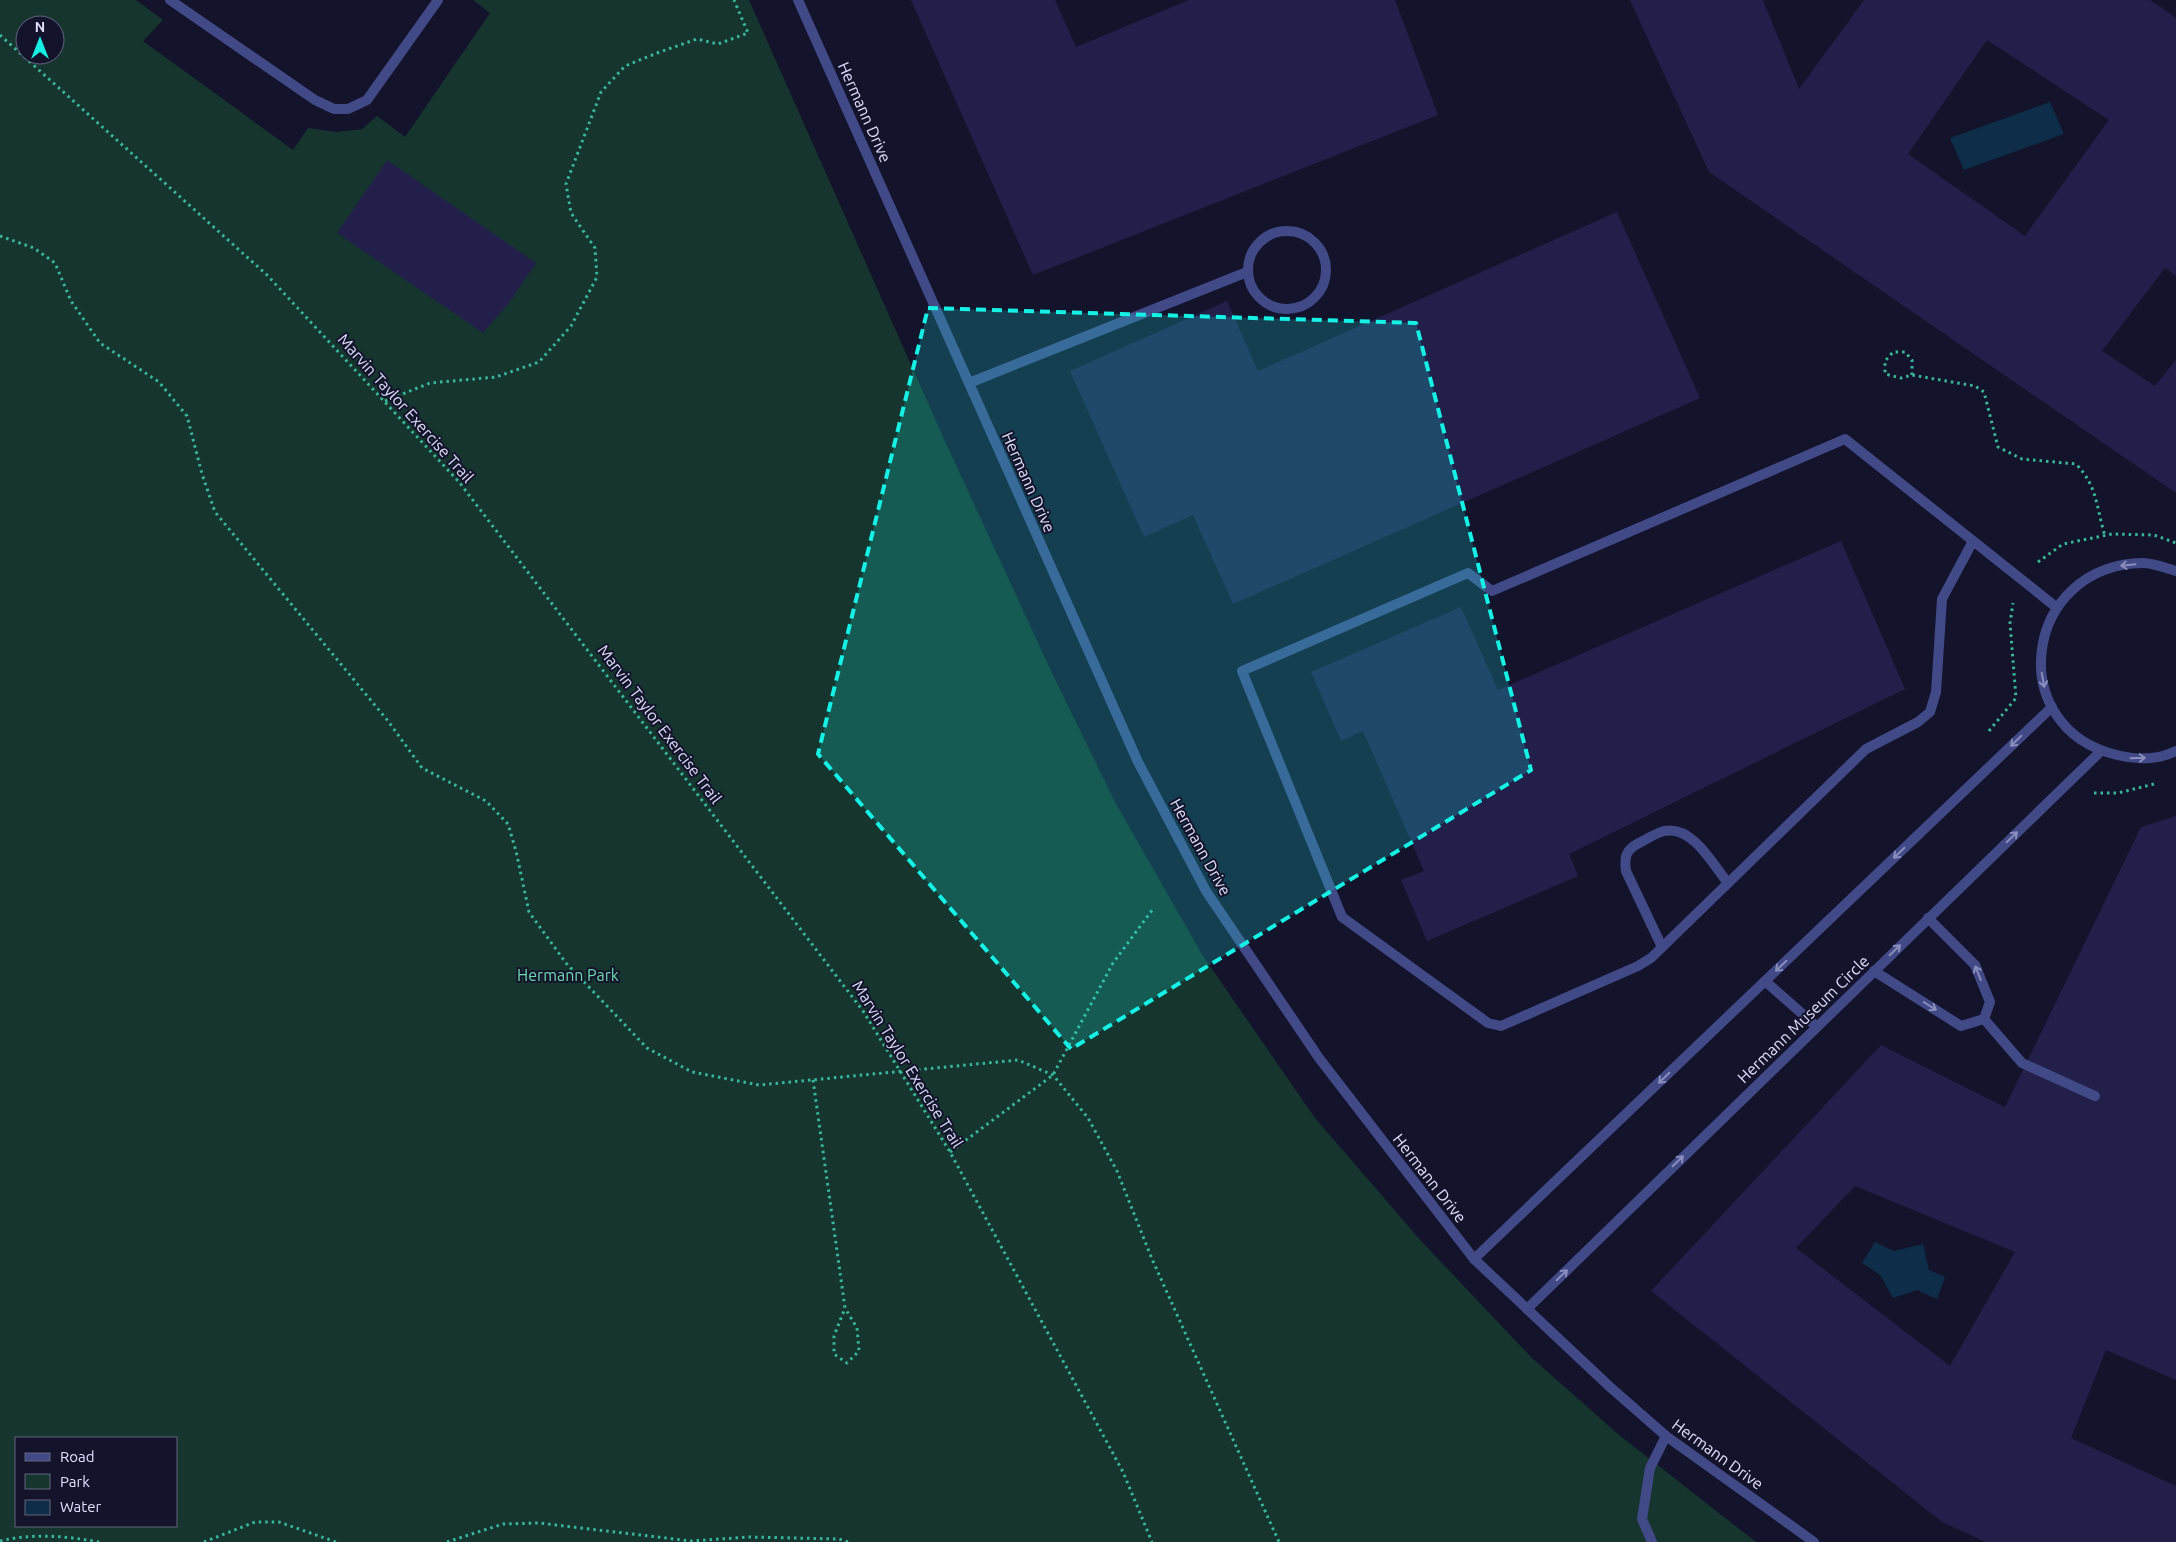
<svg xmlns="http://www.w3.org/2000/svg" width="2176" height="1542" font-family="Ubuntu,sans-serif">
<rect width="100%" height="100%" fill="#13132b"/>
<path fill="#16352f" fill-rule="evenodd" d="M0 0H136L163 20 143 41 293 150 308 128 337 132 362 129 377 116 405 137 490 13 473 0H749L944 439 1053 675 1115 802 1203 956 1315 1118 1422 1242 1532 1358 1618 1434 1756 1542H0ZM25 25H55V55H25ZM16 1438H176V1526H16Z"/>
<g fill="#0e2d48">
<path d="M2050 102 2064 134 1964 170 1950 138Z"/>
<path d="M1875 1242 1894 1251 1923 1244 1929 1270 1945 1277 1937 1299 1917 1290 1893 1298 1880 1275 1862 1263Z"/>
</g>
<g fill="#22204b" fill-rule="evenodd">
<path d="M911 0H1055L1076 47 1189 0H1395L1438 115 1033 275Z"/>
<path d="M1630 0H1763L1799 89 1864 0H2150L2176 18V276L2165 268 2102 351 2155 386 2176 360V493L1709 172ZM1987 40 2109 120 2025 236 1908 154Z"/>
<path d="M387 160 536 263 508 304 483 333 337 233Z"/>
<path d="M1617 212 1700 398 1233 604 1193 515 1144 537 1070 371 1227 301 1258 371Z"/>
<path d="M1841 541 1905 689 1569 854 1578 876 1427 941 1401 880 1424 871 1363 731 1341 741 1311 672 1461 607 1498 690Z"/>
<path d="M2176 816V1380L2106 1350 2071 1438 2176 1486V1542H1986L1942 1522 1651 1291 1881 1045 2005 1107 2141 827ZM1855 1186 2015 1252 1950 1366 1796 1248Z"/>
</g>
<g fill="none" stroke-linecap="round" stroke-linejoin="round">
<g stroke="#38b89b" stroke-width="3" stroke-dasharray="2.5 4" stroke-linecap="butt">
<path d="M0 35 267 275 459 482 863 1011 950 1152 1123 1472 1152 1542"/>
<path d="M0 236 34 248 55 263 71 301 100 343 159 382 187 416 202 474 215 512 388 721 422 768 486 801 508 824 516 851 529 912 566 963 647 1048 692 1072 759 1085 1018 1060 1053 1075 1088 1118 1117 1171 1152 1259 1279 1542"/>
<path d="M1912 375V360L1905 352H1893L1885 361V374L1901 378 1912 375 1975 386 1984 392 1998 447 2022 459 2076 464C2098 487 2096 507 2105 536"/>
<path d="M385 401 430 383 496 377 539 362 571 326 597 277 595 248 571 213 566 184 601 92 625 66 657 53 697 39 718 44 748 33 734 0"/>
<path d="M2038 562 2063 544 2112 534 2154 535 2176 543"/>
<path d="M1989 731 2016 698 2010 623 2013 603"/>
<path d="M2094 793H2118L2154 784"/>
<path d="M813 1080 845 1308 834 1336V1354L847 1363 859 1351 857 1328 845 1308"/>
<path d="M950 1152 1053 1075 1113 963 1153 909"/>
<path d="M0 1541C34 1533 65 1536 99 1542"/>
<path d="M204 1542 255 1522H279L336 1542"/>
<path d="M447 1542 503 1524 539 1523 691 1541 749 1537 839 1539 848 1542"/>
</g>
<g stroke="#414987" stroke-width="10">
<path d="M170 0 315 100 334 109H348L367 100 438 0"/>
<circle cx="1287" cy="270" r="39"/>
<path d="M969 383 1247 272"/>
<path d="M1973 541 1942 599 1936 692 1930 712 1918 722 1866 749 1651 958 1638 966 1501 1026 1488 1023 1342 917 1242 671 1468 573 1492 591 1845 439 2056 607"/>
<path d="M2176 571C2166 568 2153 563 2143 563 2023 565 2002 728 2117 755 2136 760 2158 760 2176 751"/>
<path d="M1928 918 1975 965 1990 1002 1984 1019"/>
<path d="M1662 947 1626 871C1624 856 1626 850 1639 843 1647 839 1656 833 1664 831 1693 825 1713 865 1728 883"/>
<path d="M1874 971 1961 1026 1984 1019"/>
<path d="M1765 981 1816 1026"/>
<path d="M1984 1019 2022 1063 2095 1096"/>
<path d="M1474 1259 2052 707"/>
<path d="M1527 1309 2101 751"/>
<path d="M1652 1542 1642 1519 1650 1468 1666 1436"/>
</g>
<path stroke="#414987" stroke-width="10" d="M798 0 1138 762 1206 891 1319 1058 1474 1259 1610 1387 1666 1436 1814 1542"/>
</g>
<defs><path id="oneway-shaft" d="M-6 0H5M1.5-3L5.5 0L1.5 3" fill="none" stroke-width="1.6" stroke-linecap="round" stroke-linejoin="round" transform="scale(1.25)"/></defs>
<g stroke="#888dbc">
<use href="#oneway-shaft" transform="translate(2128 565) rotate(174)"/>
<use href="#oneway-shaft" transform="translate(2043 680) rotate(80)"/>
<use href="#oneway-shaft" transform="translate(2016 741) rotate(136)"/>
<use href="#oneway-shaft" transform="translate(2138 758) rotate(-2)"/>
<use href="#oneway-shaft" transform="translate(2012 837) rotate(-44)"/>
<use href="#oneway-shaft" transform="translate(1899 853) rotate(136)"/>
<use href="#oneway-shaft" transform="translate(1895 950) rotate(-44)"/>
<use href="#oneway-shaft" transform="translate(1781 966) rotate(136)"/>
<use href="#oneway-shaft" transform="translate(1978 973) rotate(-112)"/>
<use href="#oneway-shaft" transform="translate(1930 1006) rotate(32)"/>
<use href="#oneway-shaft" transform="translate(1664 1078) rotate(136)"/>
<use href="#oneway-shaft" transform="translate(1678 1161) rotate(-44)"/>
<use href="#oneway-shaft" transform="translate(1562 1275) rotate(-44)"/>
</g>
<path fill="#15f2e5" fill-opacity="0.2" stroke="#15f2e5" stroke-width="4" stroke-dasharray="10 6" stroke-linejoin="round" d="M928 308 1416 323 1531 770 1071 1049 818 754Z"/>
<g text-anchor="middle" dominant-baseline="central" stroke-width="4" stroke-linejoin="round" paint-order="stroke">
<g font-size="16" fill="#dee0fd" stroke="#13132b">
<text transform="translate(865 112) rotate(66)">Hermann Drive</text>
<text transform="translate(406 408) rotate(48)">Marvin Taylor Exercise Trail</text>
<text transform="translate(1029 482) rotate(66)">Hermann Drive</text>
<text transform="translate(660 724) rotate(53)">Marvin Taylor Exercise Trail</text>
<text transform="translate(1201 847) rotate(61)">Hermann Drive</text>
<text transform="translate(1803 1019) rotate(-44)">Hermann Museum Circle</text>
<text transform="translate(908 1064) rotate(58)">Marvin Taylor Exercise Trail</text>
<text transform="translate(1430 1178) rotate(52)">Hermann Drive</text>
<text transform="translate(1718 1454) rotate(36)">Hermann Drive</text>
</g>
<g font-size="16" fill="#6ddbae" stroke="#13132b">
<text x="568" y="975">Hermann Park</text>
</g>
</g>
<rect x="15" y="1437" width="162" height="90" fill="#13132b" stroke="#64657f"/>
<rect x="25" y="1453" width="25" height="8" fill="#414987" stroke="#64657f"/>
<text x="60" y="1462" font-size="15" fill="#dee0fd">Road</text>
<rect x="25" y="1474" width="25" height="15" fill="#16352f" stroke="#64657f"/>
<text x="60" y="1487" font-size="15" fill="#dee0fd">Park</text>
<rect x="25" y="1500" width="25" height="15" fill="#0e2d48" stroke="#64657f"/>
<text x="60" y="1512" font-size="15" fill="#dee0fd">Water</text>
<g transform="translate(40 40)"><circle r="24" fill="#13132b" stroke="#64657f"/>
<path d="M0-4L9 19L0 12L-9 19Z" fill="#15f2e5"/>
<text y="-8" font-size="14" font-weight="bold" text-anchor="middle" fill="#dee0fd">N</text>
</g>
</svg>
